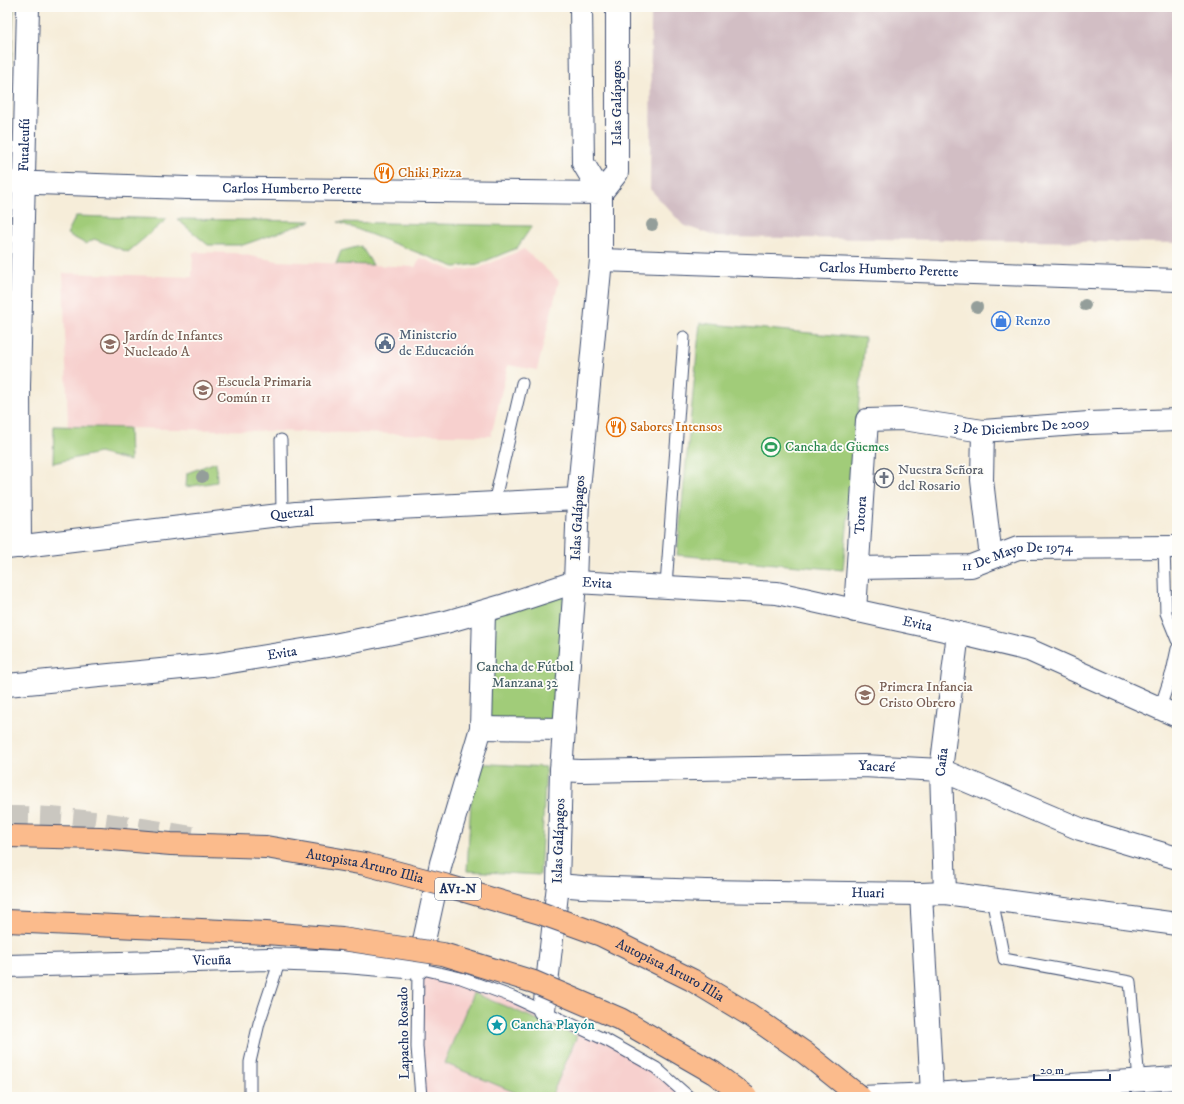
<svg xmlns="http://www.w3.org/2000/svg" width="1184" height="1104" font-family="'IM FELL DW Pica',serif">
<rect width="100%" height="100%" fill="#fdfcf7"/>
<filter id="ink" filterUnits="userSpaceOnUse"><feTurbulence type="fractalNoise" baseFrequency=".025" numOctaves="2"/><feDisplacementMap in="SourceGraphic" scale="8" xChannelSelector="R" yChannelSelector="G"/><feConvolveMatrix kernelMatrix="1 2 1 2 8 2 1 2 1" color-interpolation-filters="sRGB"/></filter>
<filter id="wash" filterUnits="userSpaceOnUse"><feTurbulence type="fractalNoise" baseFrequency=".012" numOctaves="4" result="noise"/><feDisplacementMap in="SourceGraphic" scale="16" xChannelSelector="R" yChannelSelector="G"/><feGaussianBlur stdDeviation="0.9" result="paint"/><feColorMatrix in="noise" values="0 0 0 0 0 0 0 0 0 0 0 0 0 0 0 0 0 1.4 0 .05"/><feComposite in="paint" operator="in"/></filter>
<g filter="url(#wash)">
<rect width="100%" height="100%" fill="#f6edd9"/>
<g fill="#f7d0ce">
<path d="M524 249 559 281 537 370 508 365 491 436 129 428 130 461 99 453 53 463 54 426H68L63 273 192 277 193 252 234 253 278 261 415 267 421 258 454 271 479 268Z"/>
<path d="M418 968 461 978 608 1040 689 1097H421Z"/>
</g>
<path fill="#d2bec4" d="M651 7H1177V243L717 237 683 225 650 189Z"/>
<g fill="#a1cc79" stroke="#5e7e6c">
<path d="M7 7H14L7 150Z"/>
<path d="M76 216 167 219 128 252 94 239 86 244 67 234Z"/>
<path d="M177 219 311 221 243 245H208Z"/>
<path d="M338 222 532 226 517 248 478 264 455 267Z"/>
<path d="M361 246 373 265 336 264 341 251Z"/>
<path d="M700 323 865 338 843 570 677 555Z"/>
<path d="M54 426 129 428 130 461 99 453 53 463Z"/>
<path d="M216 462 217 482 186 487 187 473Z"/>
<path d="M572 590 558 724 486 723 488 615Z"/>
<path d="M473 763 546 767 540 875 467 871Z"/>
<path d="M473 993 577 1036 551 1097H526L444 1063Z"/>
</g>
</g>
<g filter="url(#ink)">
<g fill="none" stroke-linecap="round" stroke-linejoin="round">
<path stroke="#cac7c0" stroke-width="22" stroke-dasharray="22 11" stroke-linecap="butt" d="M7 817C69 816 131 827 192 837"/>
<defs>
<g id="lane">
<path d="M281 440 282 515"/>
<path d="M494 503 522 383"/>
<path d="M1164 547 1166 613 1177 640"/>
<path d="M666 586 684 337"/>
<path d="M1160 708 1172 672 1177 649"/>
<path d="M992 899 1004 959 1130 982 1139 1080"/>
<path d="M250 1097V1062L259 1023 280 960"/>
<path d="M421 1097 417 1047 418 968 461 978 513 997 608 1041 656 1068 689 1097"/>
</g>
<g id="street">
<path d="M581 7 583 163 601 193 617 173V7"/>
<path id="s1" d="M7 182 187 188 601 193V260L578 499 575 582 561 770 558 885 544 1010"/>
<path id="s2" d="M601 260 1177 280"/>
<path d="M983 431 982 480 991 558"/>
<path id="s3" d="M20 547 19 386 28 7"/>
<path id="s4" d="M7 548 296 513 578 499"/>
<path id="s5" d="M858 568 971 566 1018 548 1177 547"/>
<path id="s6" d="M855 611 867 420 903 419 983 431 1089 423 1177 420"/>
<path id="s7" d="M7 685 212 665 334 645 446 622 505 605 575 582 777 593 958 633 1029 650 1177 716"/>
<path d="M481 728 564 729"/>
<path id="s8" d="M561 770 580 771 863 766 941 770 1080 829 1177 858"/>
<path id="s9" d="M558 885 582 887 706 891 921 894 945 893 1177 924"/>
<path id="s10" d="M945 893 941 770 958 633"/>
<path d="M921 894 932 1094"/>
<path id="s11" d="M7 966 269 959 346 962 418 968 441 863 481 728 484 612"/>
<path d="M861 1097 932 1094 1177 1078"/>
</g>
</defs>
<use href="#lane" stroke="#3c4c70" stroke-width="13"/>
<use href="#street" stroke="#3c4c70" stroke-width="24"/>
<use href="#lane" stroke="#fff" stroke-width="11"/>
<use href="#street" stroke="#fff" stroke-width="22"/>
<defs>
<g id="highway-bridge">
<path id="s12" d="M7 836 100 838 171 844 266 847 365 864 448 886 540 913 601 935 692 980 750 1015 805 1053 860 1097"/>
<path d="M7 921 266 933 342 939 443 954 534 982 620 1019 714 1073 746 1097"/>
</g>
</defs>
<use href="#highway-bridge" stroke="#3c4c70" stroke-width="24" stroke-linecap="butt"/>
<use href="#highway-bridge" stroke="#fbbb8c" stroke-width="22"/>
</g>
<g fill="#949e9a">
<circle cx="652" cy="225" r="6"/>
<circle cx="1085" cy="305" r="6"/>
<circle cx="977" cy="307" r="6"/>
<circle cx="202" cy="477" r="6"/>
</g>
</g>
<defs>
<symbol id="restaurant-ring" viewBox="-11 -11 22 22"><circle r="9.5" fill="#fdfcf7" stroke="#e8710a" stroke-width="1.5"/><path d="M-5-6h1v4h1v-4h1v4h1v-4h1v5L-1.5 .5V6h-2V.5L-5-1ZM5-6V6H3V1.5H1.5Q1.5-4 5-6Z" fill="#e8710a"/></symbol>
<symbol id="shop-ring" viewBox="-11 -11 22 22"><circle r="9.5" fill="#fdfcf7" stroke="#3f7fe0" stroke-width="1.5"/><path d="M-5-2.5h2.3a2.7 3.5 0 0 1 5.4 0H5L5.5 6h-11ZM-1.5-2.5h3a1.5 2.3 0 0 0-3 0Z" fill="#3f7fe0"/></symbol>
<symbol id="civic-ring" viewBox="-11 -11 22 22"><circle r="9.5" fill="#fdfcf7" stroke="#5c6f8a" stroke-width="1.5"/><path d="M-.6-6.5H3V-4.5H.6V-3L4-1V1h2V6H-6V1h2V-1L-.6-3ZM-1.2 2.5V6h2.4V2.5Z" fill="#5c6f8a"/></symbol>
<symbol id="school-ring" viewBox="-11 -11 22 22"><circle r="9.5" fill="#fdfcf7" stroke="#8d6e63" stroke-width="1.5"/><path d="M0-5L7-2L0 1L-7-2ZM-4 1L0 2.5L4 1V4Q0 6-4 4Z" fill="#8d6e63"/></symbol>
<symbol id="stadium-ring" viewBox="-11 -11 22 22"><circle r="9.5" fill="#fdfcf7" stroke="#2e9e5b" stroke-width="1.5"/><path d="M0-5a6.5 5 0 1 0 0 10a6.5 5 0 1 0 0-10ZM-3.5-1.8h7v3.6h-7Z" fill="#2e9e5b"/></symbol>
<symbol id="church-ring" viewBox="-11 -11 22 22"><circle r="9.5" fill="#fdfcf7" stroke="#6b7280" stroke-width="1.5"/><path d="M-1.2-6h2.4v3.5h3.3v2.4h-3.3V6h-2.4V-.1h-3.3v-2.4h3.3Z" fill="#6b7280"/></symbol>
<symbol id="sight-ring" viewBox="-11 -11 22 22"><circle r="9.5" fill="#fdfcf7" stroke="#0f9aa8" stroke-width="1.5"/><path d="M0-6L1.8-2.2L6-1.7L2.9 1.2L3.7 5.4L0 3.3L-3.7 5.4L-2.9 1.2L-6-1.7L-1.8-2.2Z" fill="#0f9aa8"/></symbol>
</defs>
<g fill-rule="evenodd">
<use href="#restaurant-ring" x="373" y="162" width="22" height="22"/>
<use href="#shop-ring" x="990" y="310" width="22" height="22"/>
<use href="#civic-ring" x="374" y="332" width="22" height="22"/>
<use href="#school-ring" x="99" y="333" width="22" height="22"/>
<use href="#school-ring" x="192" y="379" width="22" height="22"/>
<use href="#restaurant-ring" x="605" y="416" width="22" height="22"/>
<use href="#stadium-ring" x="760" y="436" width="22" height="22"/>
<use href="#church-ring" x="873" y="467" width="22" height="22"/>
<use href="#school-ring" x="854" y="684" width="22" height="22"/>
<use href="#sight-ring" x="486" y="1014" width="22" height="22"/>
</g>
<g text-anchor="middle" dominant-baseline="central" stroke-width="3.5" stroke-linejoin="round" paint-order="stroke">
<rect fill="#fdfcf7" stroke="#5f6c8c" stroke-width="1" x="435" y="878" width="46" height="22" rx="3"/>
<g font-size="13" font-weight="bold" fill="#1b2f5e">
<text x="458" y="889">AV1-N</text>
</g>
<g font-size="14" fill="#1b2f5e" stroke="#fdfcf7">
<text transform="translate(617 103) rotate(-90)">Islas Galápagos</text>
<text stroke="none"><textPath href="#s3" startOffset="402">Futaleufú</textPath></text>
<text stroke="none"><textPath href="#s1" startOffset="285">Carlos Humberto Perette</textPath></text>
<text stroke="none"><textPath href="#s2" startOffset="288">Carlos Humberto Perette</textPath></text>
<text stroke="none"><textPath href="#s6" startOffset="347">3 De Diciembre De 2009</textPath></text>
<text stroke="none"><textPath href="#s4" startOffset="287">Quetzal</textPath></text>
<text stroke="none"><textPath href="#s6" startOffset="96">Totora</textPath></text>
<text transform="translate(578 518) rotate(-87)">Islas Galápagos</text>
<text stroke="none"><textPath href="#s5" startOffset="161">11 De Mayo De 1974</textPath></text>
<text stroke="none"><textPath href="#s7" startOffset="601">Evita</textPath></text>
<text stroke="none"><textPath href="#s7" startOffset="925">Evita</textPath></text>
<text stroke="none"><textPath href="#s7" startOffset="277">Evita</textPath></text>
<text stroke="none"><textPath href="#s10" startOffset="131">Caña</textPath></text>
<text stroke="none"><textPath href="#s8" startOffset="316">Yacaré</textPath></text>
<text transform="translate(559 841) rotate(-88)">Islas Galápagos</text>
<text stroke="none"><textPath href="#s12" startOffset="360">Autopista Arturo Illia</textPath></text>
<text stroke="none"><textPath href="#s9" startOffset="310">Huari</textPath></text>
<text stroke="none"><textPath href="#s11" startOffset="205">Vicuña</textPath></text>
<text stroke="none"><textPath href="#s12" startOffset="684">Autopista Arturo Illia</textPath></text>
<text transform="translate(404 1033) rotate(-91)">Lapacho Rosado</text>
</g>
<g font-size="14" fill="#c56008" stroke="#fdfcf7" text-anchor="start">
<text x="398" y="173">Chiki Pizza</text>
<text x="630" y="427">Sabores Intensos</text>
</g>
<g font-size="14" fill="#366cbe" stroke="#fdfcf7" text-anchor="start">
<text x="1015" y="321">Renzo</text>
</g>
<g font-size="14" fill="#4e5e75" stroke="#fdfcf7" text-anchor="start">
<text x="399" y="335">Ministerio<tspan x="399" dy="16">de Educación</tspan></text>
</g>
<g font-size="14" fill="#785e54" stroke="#fdfcf7" text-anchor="start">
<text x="124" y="336">Jardín de Infantes<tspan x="124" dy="16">Nucleado A</tspan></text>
<text x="217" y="382">Escuela Primaria<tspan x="217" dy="16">Común 11</tspan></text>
<text x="879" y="687">Primera Infancia<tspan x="879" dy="16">Cristo Obrero</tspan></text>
</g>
<g font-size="14" fill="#27864d" stroke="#fdfcf7" text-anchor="start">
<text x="785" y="447">Cancha de Güemes</text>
</g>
<g font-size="14" fill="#5b616d" stroke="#fdfcf7" text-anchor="start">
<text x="898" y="470">Nuestra Señora<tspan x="898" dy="16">del Rosario</tspan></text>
</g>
<g font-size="14" fill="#435e66" stroke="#fdfcf7">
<text x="525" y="667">Cancha de Fútbol<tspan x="525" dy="16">Manzana 32</tspan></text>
</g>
<g font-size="14" fill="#0d838f" stroke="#fdfcf7" text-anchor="start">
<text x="511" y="1025">Cancha Playón</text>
</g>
</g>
<rect width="1184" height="1104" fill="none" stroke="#fdfcf7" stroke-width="24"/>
<path d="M1034 1074v6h76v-6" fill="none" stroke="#1b2f5e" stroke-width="2"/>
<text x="1040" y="1074" font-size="12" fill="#1b2f5e" stroke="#fdfcf7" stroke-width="3" paint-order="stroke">20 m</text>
</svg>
